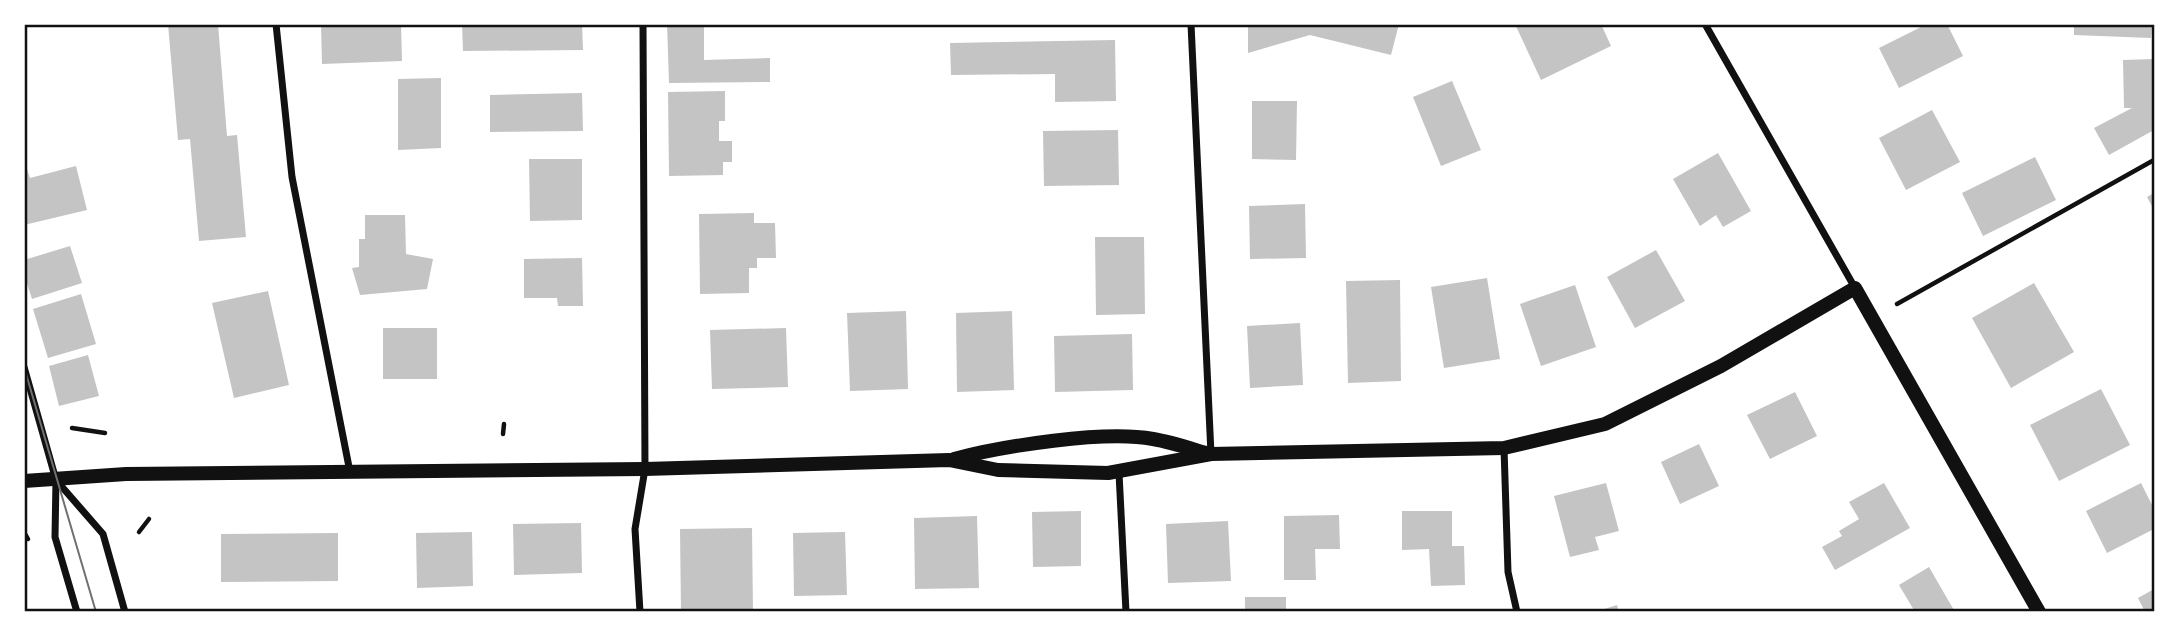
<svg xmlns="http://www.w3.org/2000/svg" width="2179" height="636" font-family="'Varela Round',sans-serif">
<rect width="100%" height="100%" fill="#fff"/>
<g fill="#c4c4c4">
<path d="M168 24H218L227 136 237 135 246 237 199 241 190 139 178 140Z"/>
<path d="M321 24H401L402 61 322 64Z"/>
<path d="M462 24H582L583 50 463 51Z"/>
<path d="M667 24H704V60L770 58V82L669 83Z"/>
<path d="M1248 24H1399L1391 55 1310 35 1248 53Z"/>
<path d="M1515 24H1601L1611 46 1541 80Z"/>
<path d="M1927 24H1947L1963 56 1899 88 1879 48Z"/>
<path d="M2074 24H2152L2151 38 2074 35Z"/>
<path d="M1115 40 1116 101 1055 102V74L951 75 950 43Z"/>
<path d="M2154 59V130L2109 155 2094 128 2132 108H2124L2123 60Z"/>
<path d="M441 78V148L398 150V79Z"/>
<path d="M1452 81 1481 150 1441 166 1413 97Z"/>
<path d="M725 91V121H719V141H732V162H723V175L669 176 668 92Z"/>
<path d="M582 93 583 131 490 132V95Z"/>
<path d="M1252 101H1297L1296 160 1252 159Z"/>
<path d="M1932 110 1960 162 1906 190 1879 138Z"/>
<path d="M1118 130 1119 185 1044 186 1043 131Z"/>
<path d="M1718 153 1751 211 1723 227 1716 215 1700 226 1673 179Z"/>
<path d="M2035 157 2056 200 1983 236 1962 193Z"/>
<path d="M529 159H582V220L530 221Z"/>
<path d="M24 160 30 178 76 166 87 210 24 225Z"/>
<path d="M2154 193V210L2147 197Z"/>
<path d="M1305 204 1306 258 1250 259 1249 206Z"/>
<path d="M754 213V223H775L776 258H757V268H749V293L700 294 699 214Z"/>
<path d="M365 215H405L406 254 433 259 427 289 360 295 352 268 359 267V239H365Z"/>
<path d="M1095 237H1144L1145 314 1096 315Z"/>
<path d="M70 246 82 283 32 299 24 274V260Z"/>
<path d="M1656 250 1685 301 1635 328 1607 277Z"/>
<path d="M582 258 583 306H558L557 298H524V259Z"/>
<path d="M1487 278 1500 359 1444 368 1431 287Z"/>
<path d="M1400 280 1401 381 1348 383 1346 281Z"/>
<path d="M2034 283 2074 352 2011 388 1972 318Z"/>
<path d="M1575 285 1596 347 1541 366 1520 304Z"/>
<path d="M268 291 289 385 234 398 212 303Z"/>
<path d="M81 294 96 344 48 358 33 309Z"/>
<path d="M906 311 908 389 850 391 847 313Z"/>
<path d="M1012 311 1014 390 957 392 956 313Z"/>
<path d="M1300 323 1303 385 1250 388 1247 326Z"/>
<rect x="383" y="328" width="54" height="51"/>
<path d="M786 328 788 387 712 389 710 330Z"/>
<path d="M1132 334 1133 390 1055 392 1054 336Z"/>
<path d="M88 355 99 396 59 406 49 366Z"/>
<path d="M2101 389 2130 445 2059 481 2030 425Z"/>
<path d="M1795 392 1817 436 1770 459 1747 415Z"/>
<path d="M1699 444 1719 486 1680 504 1661 462Z"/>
<path d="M1606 483 1619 531 1595 537 1599 550 1570 557 1554 496Z"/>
<path d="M1884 483 1910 528 1835 570 1822 547 1842 536 1839 531 1859 519 1849 502Z"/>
<path d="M2141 483 2154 509V529L2107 553 2086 511Z"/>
<path d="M1081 511V566L1033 567 1032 512Z"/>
<path d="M1402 511H1452V546H1464L1465 585 1431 586 1429 549 1402 550Z"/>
<path d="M1339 515 1340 549H1315L1316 580H1284V516Z"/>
<path d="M977 516 979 588 915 589 914 518Z"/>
<path d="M1228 521 1231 581 1168 583 1166 524Z"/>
<path d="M581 523 582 573 514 575 513 524Z"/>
<path d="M752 528 753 612H681L680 529Z"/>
<path d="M472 532 473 586 417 588 416 533Z"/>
<path d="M845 532 847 595 794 596 793 533Z"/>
<path d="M338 533V581L221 582V534Z"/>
<path d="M1929 567 1955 612H1915L1899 585Z"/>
<path d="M2154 589V612H2145L2138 598Z"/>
<rect x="1245" y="597" width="41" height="15"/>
<path d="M1617 605 1619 612H1598V611Z"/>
</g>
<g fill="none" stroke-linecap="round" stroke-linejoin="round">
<g stroke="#111" stroke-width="4.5">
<path d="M1897 304 2154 160"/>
<path d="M72 428 105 433"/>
<path d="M503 434 504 424"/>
<path d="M24 532 28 539"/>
<path d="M139 532 149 519"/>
</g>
<g stroke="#111" stroke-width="7">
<path d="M276 24 292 177 350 472"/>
<path d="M1191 24 1211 454"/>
<path d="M1705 24 1855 288"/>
<path d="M24 367 56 480 55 537 77 612"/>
<path d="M1504 448 1508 572 1517 612"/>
<path d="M1119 473 1126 612"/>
<path d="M56 480 103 534 125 612"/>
<path d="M640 612 635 529 645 469 643 24"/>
</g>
<g stroke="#111" stroke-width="14">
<path d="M954 459C1003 446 1104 430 1153 439 1171 442 1189 448 1206 453"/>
<path d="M24 481 126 474 645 469 949 460 998 470 1108 473 1211 454 1504 448 1605 424 1721 366 1855 288 2039 612"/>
</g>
<path stroke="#707070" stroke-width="2" d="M24 367 96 612"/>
</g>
<rect width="2179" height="636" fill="none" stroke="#ffffff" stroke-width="52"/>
<rect x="26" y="26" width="2127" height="584" fill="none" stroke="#111" stroke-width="2.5"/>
</svg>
